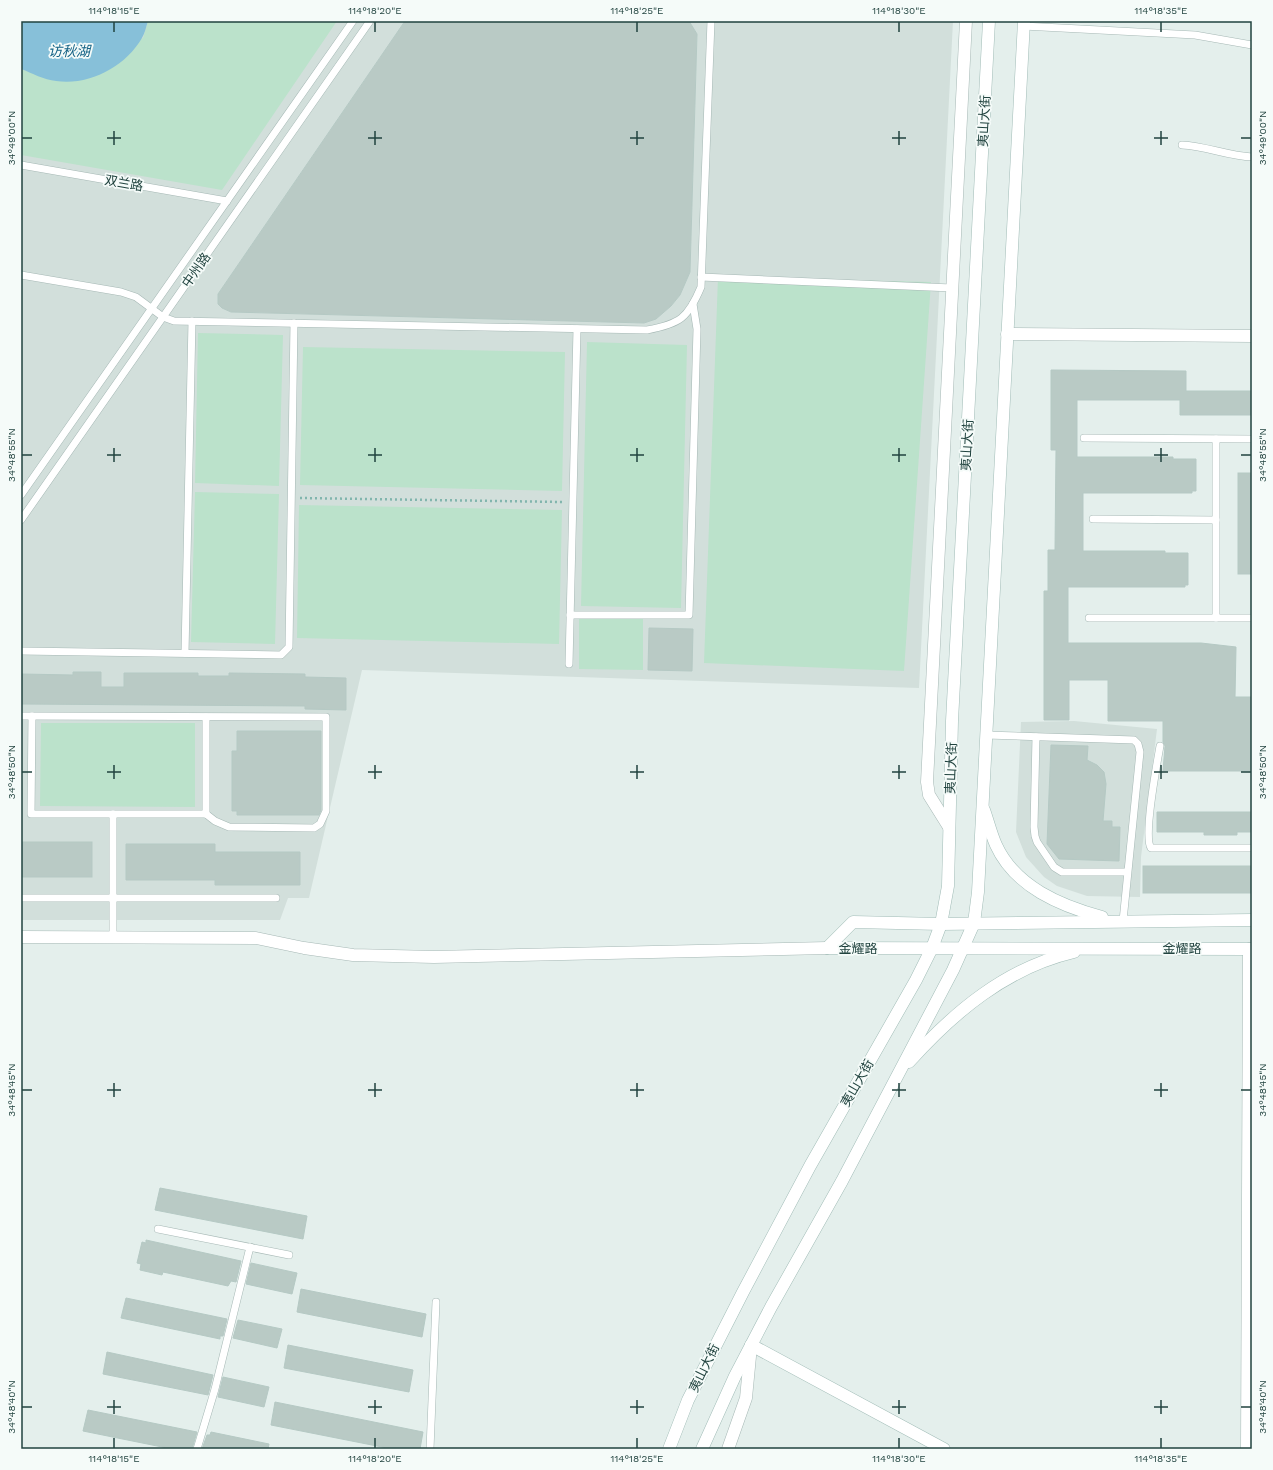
<svg xmlns="http://www.w3.org/2000/svg" width="1273" height="1470" font-family="'Work Sans','Noto Sans SC',sans-serif">
<rect width="100%" height="100%" fill="#e4efec"/>
<g fill="#d2dfdb">
<path d="M21 21H405L218 294V304L222 308 231 312 644 323 656 319 671 306 680 295 690 272 697 34 689 21H953L919 688 362 670 309 898H288L280 920H21Z"/>
<path d="M1074 721 1157 729 1141 857 1140 897 1087 896 1057 886 1044 877 1026 857 1016 832 1021 722Z"/>
</g>
<g fill="#bbe2cb">
<path d="M148 21H337L222 190 21 155V69L56 81 143 38Z"/>
<path d="M718 277 931 282 904 671 704 663Z"/>
<path d="M198 333 283 335 279 486 195 483Z"/>
<path d="M587 342 687 345 681 608 581 606Z"/>
<path d="M303 347 565 352 562 491 300 485Z"/>
<path d="M195 492 279 494 275 644 191 642Z"/>
<path d="M299 505 562 510 559 644 297 638Z"/>
<path d="M579 619H643V670L579 669Z"/>
<path d="M41 723H195V807L40 806Z"/>
</g>
<path fill="#87c0d9" d="M21 21H148C146 27 145 33 142 38 125 67 89 86 56 81 44 80 32 73 21 69Z"/>
<g fill="#b9cac5" stroke="#b5c9c4">
<path d="M405 21H689L697 34 690 272 680 295 671 306 656 319 644 323 231 312 222 308 218 304V294Z"/>
<path d="M1051 370 1186 371V391H1252V415H1180V400H1077V457H1173V459H1196V491H1192V493H1083V551H1165V553H1188V585H1185V587H1068V643H1201L1236 647 1235 697H1252V771H1163L1165 746 1163 742V721H1108V680H1069V720H1044V591H1048V550H1055L1056 450H1051Z"/>
<rect x="1238" y="473" width="14" height="101"/>
<path d="M649 628 693 629 692 671 648 670Z"/>
<path d="M73 672H101V687H124V673H198V676H229V673L305 674V677L346 678V710L305 709V706L21 704V674L73 675Z"/>
<path d="M237 731H321V810L319 815H237V811H232V751H237Z"/>
<path d="M1051 745 1088 746 1087 760 1097 765 1104 772 1106 784 1103 821H1112V827H1120L1119 861 1059 859 1047 844Z"/>
<path d="M1157 812H1252V832H1237V835H1204V832H1157Z"/>
<rect x="21" y="842" width="71" height="35"/>
<path d="M126 844H215V852H300V885H215V880H126Z"/>
<rect x="1143" y="866" width="109" height="27"/>
<path d="M160 1188 307 1216 303 1239 155 1210Z"/>
<path d="M146 1240 241 1261 236 1282 231 1281 228 1286 163 1272 162 1275 140 1270 141 1264 137 1263 142 1242 146 1243Z"/>
<path d="M251 1263 297 1273 292 1294 246 1284Z"/>
<path d="M301 1289 426 1314 422 1337 297 1312Z"/>
<path d="M126 1298 227 1319 223 1336H220V1339L121 1318Z"/>
<path d="M238 1320 282 1329 277 1348 233 1338Z"/>
<path d="M288 1345 413 1370 409 1392 284 1368Z"/>
<path d="M107 1352 213 1375 208 1395 103 1374Z"/>
<path d="M223 1377 269 1387 264 1407 218 1397Z"/>
<path d="M275 1402 423 1432 420 1449H392L271 1425Z"/>
<path d="M88 1410 197 1432 192 1449H172L83 1431Z"/>
<path d="M211 1432 269 1444 268 1449H202L207 1435H210Z"/>
</g>
<g fill="none" stroke-linecap="round" stroke-linejoin="round">
<defs>
<g id="lane">
<path d="M1023 26 1195 35 1252 45"/>
<path d="M1182 145C1206 146 1228 156 1252 157"/>
<path d="M21 165 227 201"/>
<path d="M21 275 121 292 136 297 163 317 174 321 647 330C680 324 688 318 701 287L711 21"/>
<path d="M701 277 952 288"/>
<path d="M1084 438 1252 439"/>
<path d="M21 495 353 21"/>
<path d="M1093 519 1216 520"/>
<path d="M21 520 370 21"/>
<path d="M570 615H689L697 329 693 304"/>
<path d="M1089 618H1252"/>
<path d="M1216 618V439"/>
<path d="M21 651 281 655 289 647 294 323"/>
<path d="M185 653 192 321"/>
<path d="M569 664 577 329"/>
<path d="M21 716 326 717V811L320 824 314 828 229 827 215 821 206 814"/>
<path d="M32 716 31 814H206V717"/>
<path d="M986 735 1134 740 1138 744 1140 752 1123 921"/>
<path d="M1036 737 1034 827 1035 836 1037 842 1054 867 1062 872H1127"/>
<path d="M1160 746C1157 763 1143 837 1151 848H1252"/>
<path d="M21 898H276"/>
<path d="M113 938V814"/>
<path d="M158 1229 289 1255"/>
<path d="M197 1449 215 1389 250 1247"/>
<path d="M430 1449 436 1302"/>
</g>
<g id="street">
<path d="M1007 334 1252 336"/>
<path d="M949 827 929 795 927 782 966 21"/>
<path d="M21 937 256 938 304 948 353 955 434 957 827 948"/>
<path d="M728 1449 746 1398 751 1346"/>
<path d="M1247 1449 1249 949"/>
</g>
<g id="secondary">
<path d="M984 810C988 821 991 834 996 845 1015 887 1061 906 1102 917"/>
<path d="M827 948 853 922 941 924 1252 920"/>
<path d="M827 948 1252 949"/>
<path d="M909 1062C954 1012 1006 968 1074 952"/>
<path d="M751 1345 944 1449"/>
<path d="M669 1449 688 1400 743 1292 810 1166 916 980 932 948 941 924 948 886 952 721 989 21"/>
<path d="M702 1449 735 1376 771 1307 842 1181 953 970 974 923 978 892 1024 21"/>
</g>
</defs>
<use href="#lane" stroke="#a6b8b5" stroke-width="8"/>
<use href="#street" stroke="#a6b8b5" stroke-width="13"/>
<use href="#secondary" stroke="#a1bcb7" stroke-width="13"/>
<path stroke="#81b5ad" stroke-width="2.5" stroke-dasharray="2 3" stroke-linecap="butt" d="M300 498 563 502"/>
<use href="#lane" stroke="#fff" stroke-width="7"/>
<use href="#street" stroke="#fff" stroke-width="12"/>
<use href="#secondary" stroke="#fff" stroke-width="12"/>
</g>
<path fill="none" stroke="#21433f" stroke-width="1.5" d="M114 22V32M375 22V32M637 22V32M899 22V32M1161 22V32M114 131V145M375 131V145M637 131V145M899 131V145M1161 131V145M22 138H32M107 138H121M368 138H382M630 138H644M892 138H906M1154 138H1168M1241 138H1251M114 448V462M375 448V462M637 448V462M899 448V462M1161 448V462M22 455H32M107 455H121M368 455H382M630 455H644M892 455H906M1154 455H1168M1241 455H1251M114 765V779M375 765V779M637 765V779M899 765V779M1161 765V779M22 772H32M107 772H121M368 772H382M630 772H644M892 772H906M1154 772H1168M1241 772H1251M114 1083V1097M375 1083V1097M637 1083V1097M899 1083V1097M1161 1083V1097M22 1090H32M107 1090H121M368 1090H382M630 1090H644M892 1090H906M1154 1090H1168M1241 1090H1251M114 1400V1414M375 1400V1414M637 1400V1414M899 1400V1414M1161 1400V1414M22 1407H32M107 1407H121M368 1407H382M630 1407H644M892 1407H906M1154 1407H1168M1241 1407H1251M114 1438V1448M375 1438V1448M637 1438V1448M899 1438V1448M1161 1438V1448"/>
<g text-anchor="middle" dominant-baseline="central" stroke-width="3.5" stroke-linejoin="round" paint-order="stroke">
<g font-size="13" fill="#21433f" stroke="#f5fbf9">
<text transform="translate(984 121) rotate(-87)">夷山大街</text>
<text transform="translate(124 183) rotate(10)">双兰路</text>
<text transform="translate(196 270) rotate(-55)">中州路</text>
<text transform="translate(967 445) rotate(-87)">夷山大街</text>
<text transform="translate(951 768) rotate(-88)">夷山大街</text>
<text x="858" y="948">金耀路</text>
<text x="1182" y="948">金耀路</text>
<text transform="translate(857 1083) rotate(-60)">夷山大街</text>
<text transform="translate(704 1368) rotate(-64)">夷山大街</text>
</g>
<g font-size="14" font-style="italic" fill="#146285" stroke="#f5fbf9">
<text x="69" y="51">访秋湖</text>
</g>
</g>
<rect width="1273" height="1470" fill="none" stroke="#f5fbf9" stroke-width="44"/>
<rect x="22" y="22" width="1229" height="1426" fill="none" stroke="#21433f" stroke-width="1.5"/>
<g font-size="10" text-anchor="middle" fill="#21433f">
<text x="114" y="14">114°18'15"E</text>
<text x="375" y="14">114°18'20"E</text>
<text x="637" y="14">114°18'25"E</text>
<text x="899" y="14">114°18'30"E</text>
<text x="1161" y="14">114°18'35"E</text>
<text transform="translate(11 138) rotate(-90)" y="4">34°49'00"N</text>
<text transform="translate(1262 138) rotate(-90)" y="4">34°49'00"N</text>
<text transform="translate(11 455) rotate(-90)" y="4">34°48'55"N</text>
<text transform="translate(1262 455) rotate(-90)" y="4">34°48'55"N</text>
<text transform="translate(11 772) rotate(-90)" y="4">34°48'50"N</text>
<text transform="translate(1262 772) rotate(-90)" y="4">34°48'50"N</text>
<text transform="translate(11 1090) rotate(-90)" y="4">34°48'45"N</text>
<text transform="translate(1262 1090) rotate(-90)" y="4">34°48'45"N</text>
<text transform="translate(11 1407) rotate(-90)" y="4">34°48'40"N</text>
<text transform="translate(1262 1407) rotate(-90)" y="4">34°48'40"N</text>
<text x="114" y="1462">114°18'15"E</text>
<text x="375" y="1462">114°18'20"E</text>
<text x="637" y="1462">114°18'25"E</text>
<text x="899" y="1462">114°18'30"E</text>
<text x="1161" y="1462">114°18'35"E</text>
</g>
</svg>
